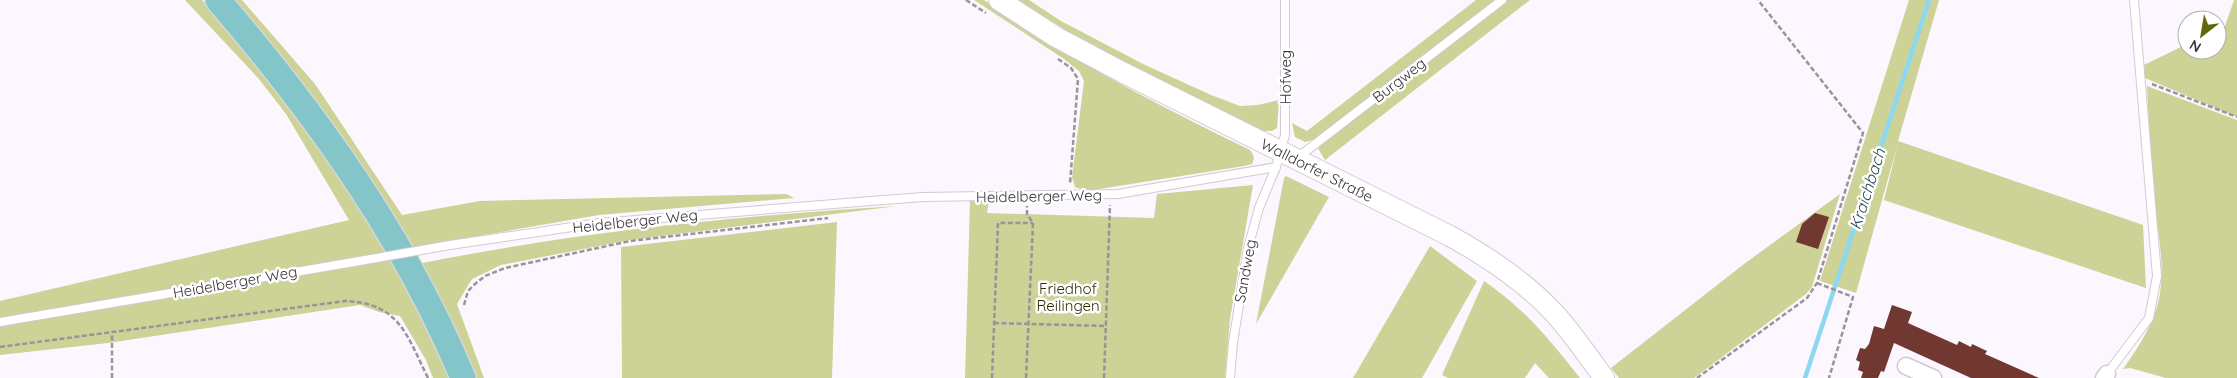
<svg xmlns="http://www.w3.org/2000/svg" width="2237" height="378" font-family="Quicksand,sans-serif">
<rect width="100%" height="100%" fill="#fcf7fe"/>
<g fill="#cdd297">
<path d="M185 0H202L259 63 341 174 396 265 452 378H433L426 360 400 316 379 312 360 305 108 343 0 355V301L349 220 286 114 259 79Z"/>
<path d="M230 0H242L315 84 402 215 480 201 786 194 794 198 599 215 408 248Z"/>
<path d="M974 0H984C1068 59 1158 105 1250 150 1254 155 1255 158 1252 164L1244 166 1087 191 1075 187 1072 177 1084 81 1079 71 1064 59Z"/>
<path d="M1018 0H1029L1061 21 1143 64 1211 95 1240 106 1258 105 1279 100 1277 128 1272 131H1263C1180 91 1095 52 1018 0Z"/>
<path d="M1476 0H1530L1325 160 1313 140 1305 142 1295 137 1292 123 1307 131Z"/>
<path d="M1909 0H1939L1898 141 2143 225 2146 288 1884 200 1898 143 1856 293 1820 281Z"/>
<path d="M2234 0H2237V117L2145 78 2144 65 2187 44V50H2217V30L2225 26Z"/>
<path d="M2147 86 2237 120V378H2166L2130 368 2123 369C2139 347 2156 320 2160 293 2165 262 2157 228 2154 198 2150 161 2149 124 2147 86Z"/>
<path d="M1286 176 1329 197 1256 324 1284 178Z"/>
<path d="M1253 185 1230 319 1225 378H965L970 201H989L987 213 1154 218 1157 194Z"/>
<path d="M1840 194 1812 287 1806 294 1694 378H1619L1611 368 1744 264Z"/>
<path d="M897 206 630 240 501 265 472 279 457 304 484 378H477L447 317 418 264C576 232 736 216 897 206Z"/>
<path d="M837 222 832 378H622L621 247Z"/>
<path d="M1430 246 1477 281 1422 378H1353Z"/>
<path d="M1484 281C1526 310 1549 339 1580 378H1549L1535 363 1525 378H1448L1442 375Z"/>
</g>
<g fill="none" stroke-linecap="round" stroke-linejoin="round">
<path stroke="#8ad8f1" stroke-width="4.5" d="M1805 378 1929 0"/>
</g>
<g fill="#713731">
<path d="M1815 213 1829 217 1818 249 1796 242 1802 224Z"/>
<path d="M1892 305 1912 312 1908 323 1957 345 1959 341 1971 347 1972 344 1987 351 1985 354 2039 378H1971L1894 343 1884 372 1881 371 1878 378H1861L1863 372 1858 370 1860 362 1856 360 1860 348 1865 349 1869 344 1874 326 1884 329Z"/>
</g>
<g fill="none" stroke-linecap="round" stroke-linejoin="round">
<defs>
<g id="service">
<path d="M1297 158 1502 0"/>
<path d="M450 245 599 223 871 201 923 197 1118 194 1276 167"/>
<path d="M0 322 354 262"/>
<path d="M2107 374 2149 318 2157 276 2134 0"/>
<path d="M1230 378 1233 343 1248 248 1259 208 1276 167 1285 135V0"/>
</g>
<g id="minor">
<path d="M1906 366 1933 378"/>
<path d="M2104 378 2107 374"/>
</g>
<g id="tertiary">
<path id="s1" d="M999 0 1056 37 1122 72 1450 236C1488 257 1525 281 1555 314 1573 334 1588 356 1604 378"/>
</g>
<path id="primary" d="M218 0C316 114 405 238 463 378"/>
</defs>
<use href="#service" stroke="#d2c9d5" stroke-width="10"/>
<use href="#minor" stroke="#d2c9d5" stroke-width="19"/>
<use href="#tertiary" stroke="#d2c9d5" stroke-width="22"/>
<use href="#primary" stroke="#d7d7d8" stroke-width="28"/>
<g stroke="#98949a" stroke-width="2.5" stroke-dasharray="5 2.5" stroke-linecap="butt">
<path d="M966 0 986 13"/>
<path d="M1058 59 1071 68 1078 79 1070 184"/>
<path d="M2152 84 2237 117"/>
<path d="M1817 283 1853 297 1829 378"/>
<path d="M464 305 468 291 475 284 485 276 505 268 630 241 828 218"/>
<path d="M994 323 1107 326"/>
<path d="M0 347 345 301C400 303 407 336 428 378"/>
<path d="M112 378V333"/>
<path d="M992 378 998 223H1033"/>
<path d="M1026 378 1033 223 1027 214V206"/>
<path d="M1104 378 1110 205"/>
<path d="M1697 378 1807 298 1817 283 1863 133 1758 0"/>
</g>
<use href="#service" stroke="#fff" stroke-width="8"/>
<use href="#minor" stroke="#fff" stroke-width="16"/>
<use href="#tertiary" stroke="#fff" stroke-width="20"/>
<use href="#primary" stroke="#84c5c9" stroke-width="25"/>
<defs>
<path id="service-bridge" d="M354 262 450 245"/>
</defs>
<use href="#service-bridge" stroke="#d2c9d5" stroke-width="10" stroke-linecap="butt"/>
<use href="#service-bridge" stroke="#fff" stroke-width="8"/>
</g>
<g text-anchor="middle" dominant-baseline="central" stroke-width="5" stroke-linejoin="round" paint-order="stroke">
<g font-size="15" fill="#38353a" stroke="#fff">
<text transform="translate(1285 77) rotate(-90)">Hofweg</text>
<text transform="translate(1399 80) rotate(-38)">Burgweg</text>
<text stroke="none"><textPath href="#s1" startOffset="361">Walldorfer Straße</textPath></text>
<text transform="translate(1039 196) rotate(-1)">Heidelberger Weg</text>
<text transform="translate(635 221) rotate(-6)">Heidelberger Weg</text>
<text transform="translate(1245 271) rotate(-80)">Sandweg</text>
<text transform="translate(235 282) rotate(-10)">Heidelberger Weg</text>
</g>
<g font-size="15" fill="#2e3000" stroke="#fff">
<text x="1068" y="288">Friedhof<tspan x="1068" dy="17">Reilingen</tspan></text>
</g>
<g font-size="16" font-style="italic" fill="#1b3f4a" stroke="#fff">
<text transform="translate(1867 189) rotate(-72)">Kraichbach</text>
</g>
</g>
<g transform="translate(2202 35) rotate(211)"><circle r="24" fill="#ffffff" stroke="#afaeb0"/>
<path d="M0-4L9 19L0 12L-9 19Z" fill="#61680a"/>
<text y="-8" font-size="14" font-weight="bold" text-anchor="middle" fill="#38353a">N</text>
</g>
</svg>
